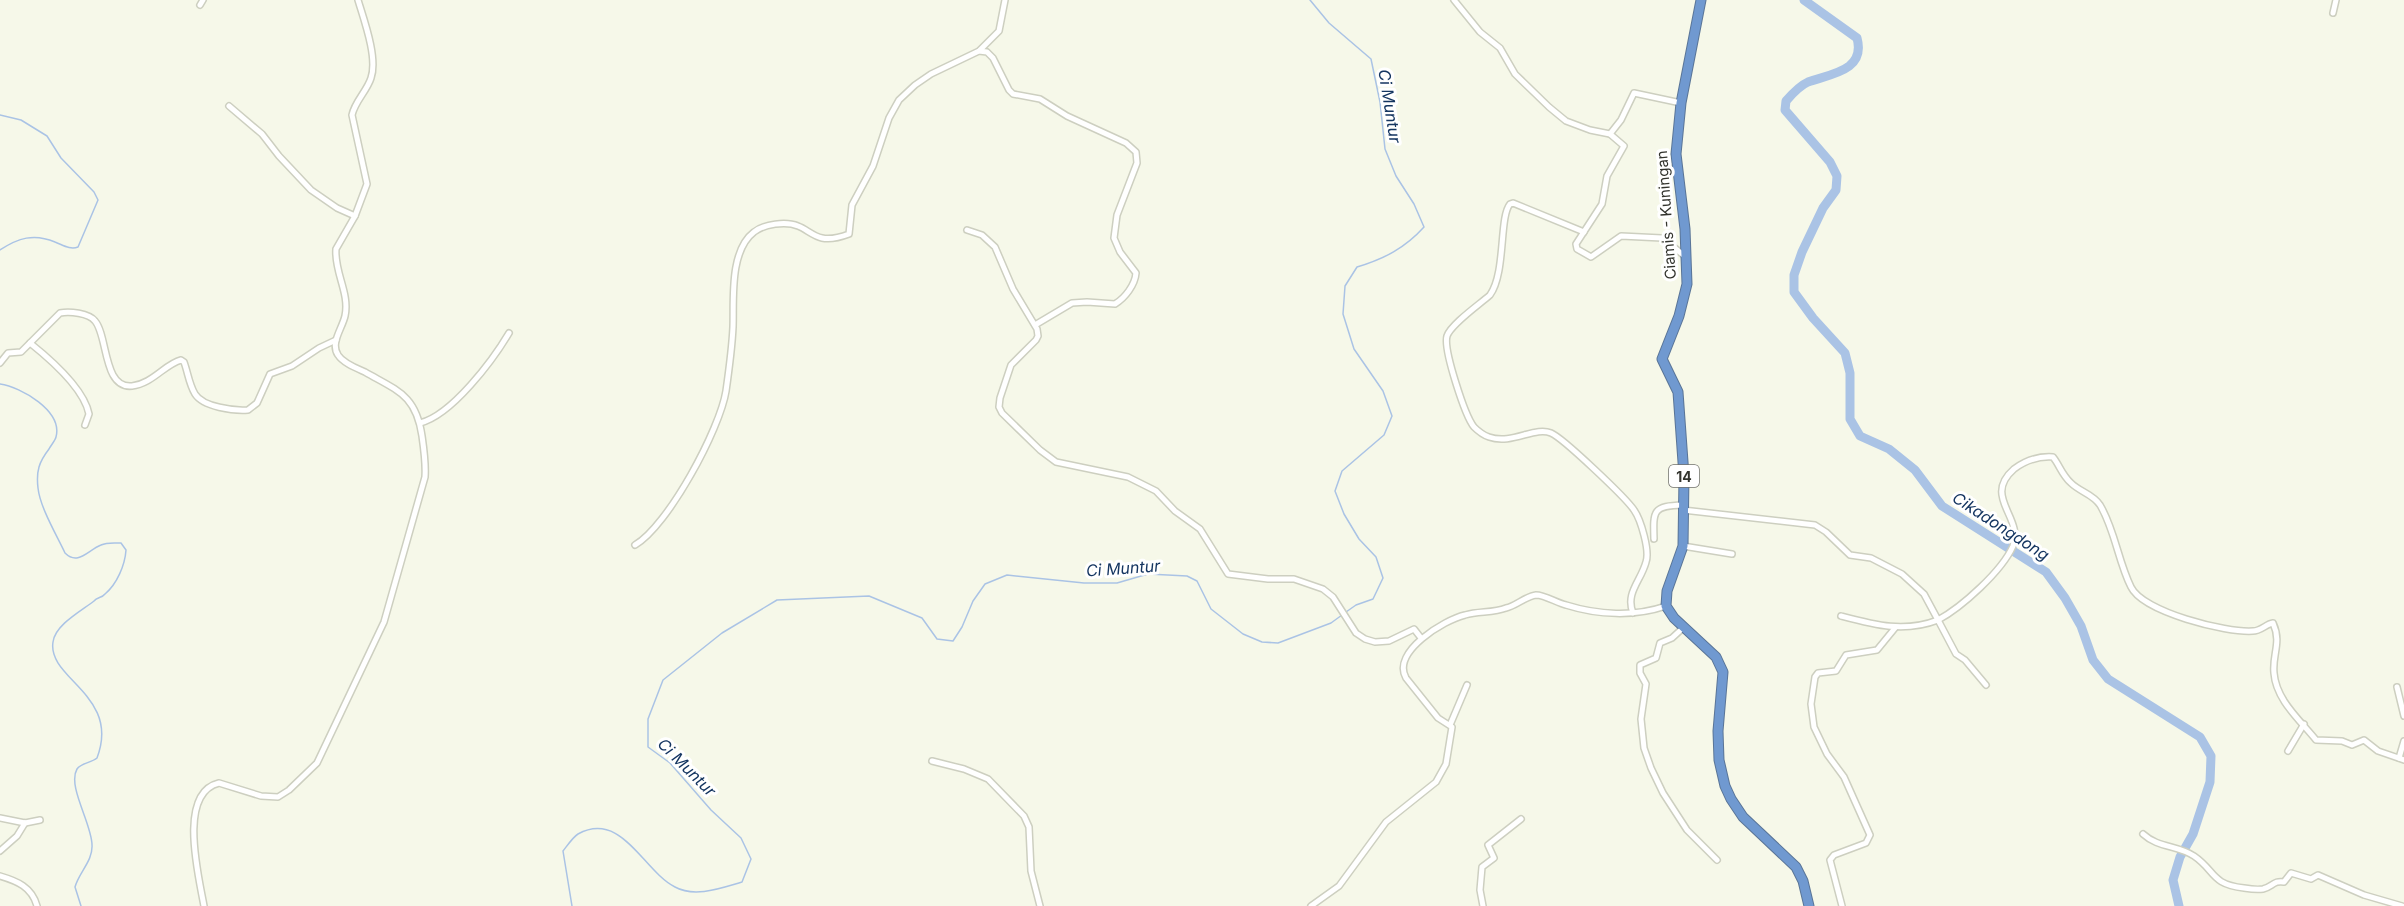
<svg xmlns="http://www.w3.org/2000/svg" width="2404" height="906" font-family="Inter,sans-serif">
<rect width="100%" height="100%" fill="#f6f8e9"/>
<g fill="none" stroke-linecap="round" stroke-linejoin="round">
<g stroke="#aac3e5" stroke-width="1.5">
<path d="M1310 0 1329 23 1371 59 1380 102 1385 149 1396 176 1414 204 1424 227C1405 248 1384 259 1357 267L1345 286 1343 314 1354 349 1383 391 1392 416 1384 435 1342 471 1335 491 1344 514 1359 539 1376 557 1383 578 1373 599 1356 605 1346 612"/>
<path d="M0 115 21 120 47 136 61 158 94 192 98 200 78 247C70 250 63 245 55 242 34 233 18 238 0 250"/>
<path d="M0 384C21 387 63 411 56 437 55 441 51 445 49 449 39 462 36 471 38 488 40 507 56 534 65 553 78 566 88 550 101 545 107 542 114 543 121 543L126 550C125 565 117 584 105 594 102 598 97 597 94 601 81 611 55 625 53 642 47 679 121 695 97 758 91 763 81 763 77 769 67 786 92 824 92 845 93 861 79 872 75 887L81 906"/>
<path d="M572 906 563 851C567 846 573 837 578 834 622 810 643 871 675 887 695 898 721 888 742 882L751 859 741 838 711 810 670 763 648 747V719L663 680 722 633 777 600 869 596 922 618 937 639 953 641 962 627 973 601 985 584 1007 575 1084 583H1117L1148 574 1187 576 1197 581 1211 609 1243 634 1262 642 1278 643 1331 623 1342 615"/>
</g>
<path stroke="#aac3e5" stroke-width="9" d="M1804 0 1857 38C1866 71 1830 74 1808 82 1799 86 1792 94 1786 101L1785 110 1830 162 1837 176 1836 190 1823 208 1802 252 1794 275V292L1813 318 1845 353 1850 373V419L1860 436 1889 449 1915 470 1942 506 2046 572 2065 598 2081 626 2093 660 2108 679 2200 737 2211 756 2210 782 2193 834 2180 857 2173 880 2179 906"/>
<defs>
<g id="street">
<path d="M1454 0 1480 32 1500 48 1515 74 1549 107 1566 121 1590 130 1610 134 1624 146 1607 176 1602 204 1576 244 1577 249 1591 257 1621 236 1662 238 1686 257"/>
<path d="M200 5 203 0"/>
<path d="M2333 13 2336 0"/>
<path d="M980 50 999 31 1005 0"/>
<path d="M229 106 262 134 279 156 311 190 337 208 355 216"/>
<path d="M1610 134 1621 120 1634 93 1681 103"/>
<path d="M967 230 982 235 995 247 1013 289 1037 329 1038 336 1036 340 1011 365 1000 398 999 407 1002 413 1040 450 1056 462 1128 477 1156 491 1175 511 1200 529 1228 574 1268 579H1294L1323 589 1333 597 1356 633 1365 639 1375 642 1389 641 1414 629 1421 638"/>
<path d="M1584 232 1513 203 1510 204C1499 217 1506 273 1490 295 1480 304 1451 324 1447 336 1443 349 1465 416 1474 427 1478 431 1483 435 1489 437 1512 445 1535 426 1551 433 1563 438 1626 498 1634 510 1641 520 1650 551 1646 562 1641 581 1625 593 1633 613"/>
<path d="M30 343C50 359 84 389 89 414L85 425"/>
<path d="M0 363 8 353 21 352 60 313C69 311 89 313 95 321 108 336 103 389 132 386 152 384 165 364 181 360L184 362C188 373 189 384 195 394 203 407 234 411 248 410L257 403 270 374 292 366 319 348 336 340"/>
<path d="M420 423C452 415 493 360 509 333"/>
<path d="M1683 510 1815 525 1826 532 1850 555 1871 558 1902 574 1924 594 1938 620C1962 607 2002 571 2013 546 2024 517 1982 497 2014 469 2026 460 2038 456 2053 457 2060 466 2062 475 2071 483 2080 492 2093 494 2100 505 2115 530 2118 561 2131 587 2143 612 2226 633 2253 631 2261 631 2266 624 2273 623 2282 643 2272 654 2274 673 2276 700 2300 720 2316 740L2342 741 2352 745 2364 740 2378 751 2404 760"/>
<path d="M1654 539C1653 510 1653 506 1683 505"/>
<path d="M635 545C668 526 720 429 726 391 729 370 732 348 733 327 734 301 729 251 754 232 764 224 786 221 798 226 806 229 813 236 822 238 831 240 841 237 849 234L852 205 873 166 889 118 899 100 915 85 931 74 979 51 987 52 993 58 1009 90 1013 94 1040 99 1067 116 1126 143 1136 152 1137 163 1117 215 1114 238 1120 252 1136 273C1135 285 1125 298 1115 304L1087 302 1072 303 1035 325"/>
<path d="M1683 546 1732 554"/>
<path d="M1841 616C1875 625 1904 633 1938 620L1956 654 1965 660 1986 685"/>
<path d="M1684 627 1672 638 1660 643 1656 658 1640 665V673L1646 684 1641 719 1644 748 1651 768 1663 793 1687 830 1717 860"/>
<path d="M2397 687 2404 716"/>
<path d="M1450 725 1467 685"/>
<path d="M2288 751 2304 724"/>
<path d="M2399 758 2404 741"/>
<path d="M932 761 964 769 988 779 1024 816 1029 827 1031 871 1040 906"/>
<path d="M0 818 25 823 40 820"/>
<path d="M2143 834C2158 848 2178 845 2194 856 2216 871 2210 884 2244 888 2250 889 2257 890 2263 889 2272 887 2274 880 2284 882L2291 873 2311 879 2318 875 2364 895 2402 906"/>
<path d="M0 851 17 836 25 823"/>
<path d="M0 876C17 881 32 887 37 906"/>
<path d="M204 906C199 877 177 793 219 783L261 796 278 797 289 790 317 763 384 622 425 477C426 463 424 450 422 436 416 395 398 391 365 372 356 368 343 363 338 355 330 343 342 329 345 316 350 293 334 272 336 249L355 216 367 184 352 115C355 101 367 91 371 78 378 58 364 20 358 0"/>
<path d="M1311 906 1339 886 1386 822 1436 782 1446 764 1452 727 1438 718 1406 678C1391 652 1444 620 1465 615 1479 611 1493 613 1506 608 1516 606 1526 596 1536 595 1545 595 1557 603 1566 605 1598 615 1634 617 1666 606"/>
<path d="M1483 906 1480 890 1482 867 1494 858 1488 845 1521 819"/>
<path d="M1842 906 1830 860 1834 855 1866 843 1870 835 1844 777 1827 754 1814 727 1811 704 1815 677 1818 673 1836 671 1846 655 1877 650 1895 628"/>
</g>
<path id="highway" d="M1701 0 1681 103 1676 154 1685 229 1687 284 1679 316 1662 359 1678 392 1684 476 1683 546 1667 591 1666 606 1674 618 1716 657 1723 672 1718 731 1719 760 1725 786 1731 799 1743 817 1796 867 1803 881 1809 906"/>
</defs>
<use href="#street" stroke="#cdcfc0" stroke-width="8"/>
<use href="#highway" stroke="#5a7597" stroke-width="11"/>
<use href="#street" stroke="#fff" stroke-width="5"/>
<use href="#highway" stroke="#7099d0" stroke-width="9"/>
</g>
<g text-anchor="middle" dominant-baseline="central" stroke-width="6" stroke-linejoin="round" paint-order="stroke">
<rect fill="#fff" stroke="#70706c" stroke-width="1.5" x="1669" y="465" width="30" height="22" rx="4.5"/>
<g font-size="14" font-weight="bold" fill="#32332d">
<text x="1684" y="476">14</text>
</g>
<g font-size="15" fill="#32332d" stroke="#fff">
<text transform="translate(1666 215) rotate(-94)">Ciamis - Kuningan</text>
</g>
<g font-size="16" font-style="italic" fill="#143560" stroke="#fff">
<text transform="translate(1390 106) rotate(81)">Ci Muntur</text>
<text transform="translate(2001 526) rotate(33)">Cikadongdong</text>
<text transform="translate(1123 568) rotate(-4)">Ci Muntur</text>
<text transform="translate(687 767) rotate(45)">Ci Muntur</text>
</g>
</g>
</svg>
